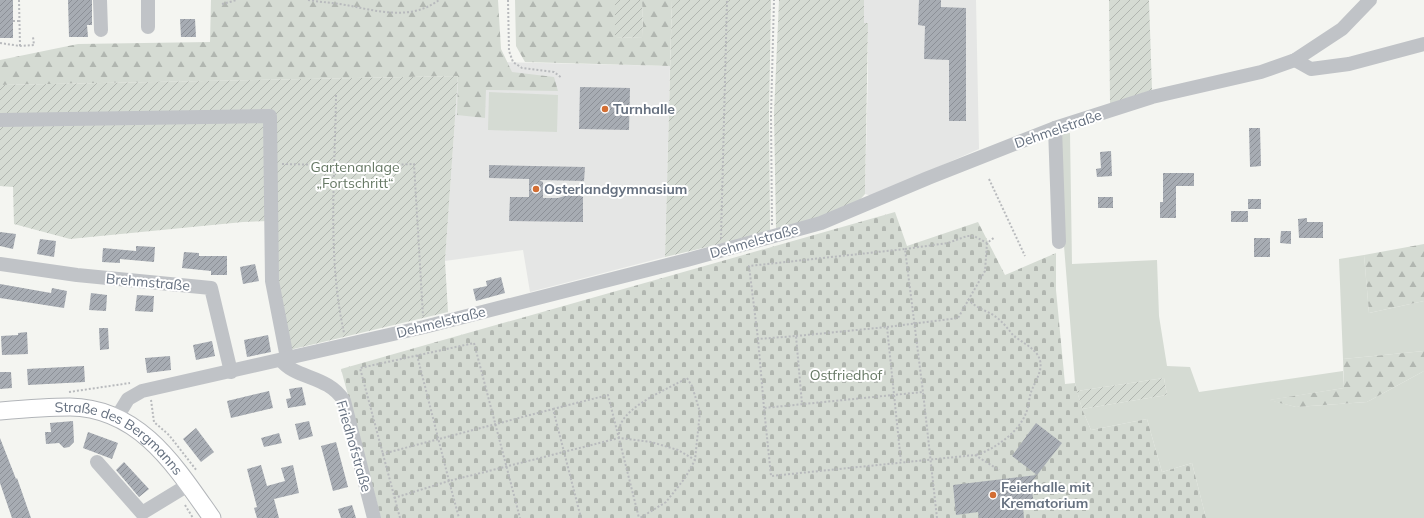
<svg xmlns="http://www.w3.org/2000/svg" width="1424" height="518" font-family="Mulish,sans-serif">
<defs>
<pattern id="forest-firs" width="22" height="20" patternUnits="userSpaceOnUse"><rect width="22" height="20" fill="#d5dbd3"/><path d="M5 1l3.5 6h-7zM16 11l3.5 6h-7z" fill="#b1b6b0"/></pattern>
<pattern id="cemetery-stones" width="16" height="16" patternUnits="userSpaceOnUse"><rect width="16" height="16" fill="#d5dbd3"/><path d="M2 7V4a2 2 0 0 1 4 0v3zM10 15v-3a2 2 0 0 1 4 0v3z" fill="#b1b6b0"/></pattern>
<pattern id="garden-furrows" width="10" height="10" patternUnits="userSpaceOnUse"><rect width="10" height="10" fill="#d5dbd3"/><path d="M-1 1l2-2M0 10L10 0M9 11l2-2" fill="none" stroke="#b1b6b0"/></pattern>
<pattern id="building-hatch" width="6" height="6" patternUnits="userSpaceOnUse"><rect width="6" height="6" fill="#a7acb3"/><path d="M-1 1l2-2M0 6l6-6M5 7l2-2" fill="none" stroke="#8c9097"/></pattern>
</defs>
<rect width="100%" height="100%" fill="#f4f5f1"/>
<g fill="#e5e6e5">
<path d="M864 0H976L979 149 872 196 865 194 868 74V23L864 24Z"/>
<path d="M459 61 670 66 665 257 530 292 523 250 445 261Z"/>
</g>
<g fill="#d5dbd3">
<path d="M489 92 558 95 557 132 488 130Z"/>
<path d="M1070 133 1072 264 1157 260 1159 316 1167 366 1190 367 1199 392 1343 371 1344 388 1270 400 1296 407 1367 402 1424 371V518H1206L1192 463 1162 472 1147 419 1091 430 1082 409 1167 395 1164 378 1077 391 1075 383 1064 246 1061 134Z"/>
<path d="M1364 255 1369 313 1424 301V351L1343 359 1339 259Z"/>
</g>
<g fill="url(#forest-firs)">
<path d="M211 0H498L501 49 512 72 554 77 558 91 486 90 485 118 457 115 458 76 0 85V60L78 44 210 42Z"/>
<path d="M515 0H615V38L643 37 642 0H672L670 66 525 62 516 46Z"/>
<path d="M1424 244V301L1369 313 1364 255Z"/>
<path d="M1424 351V371L1367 402 1296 407 1268 400 1344 388 1343 359Z"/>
</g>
<path fill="url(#cemetery-stones)" d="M895 212 907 246 978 222 1005 275 1056 253V290L1065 384 1075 383 1082 409 1091 430 1147 419 1162 472 1192 463 1206 518H381L341 369Z"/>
<g fill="url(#garden-furrows)">
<path d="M615 0H642L643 37 615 38Z"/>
<path d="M672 0H771L769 114 770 232 665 257Z"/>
<path d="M779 0H864V23H868L865 194 857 203 816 220 776 230 774 113Z"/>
<path d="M1109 0H1149L1152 90 1110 104Z"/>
<path d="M458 76 445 261 448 312 281 352 270 221 243 222 70 239 14 224 13 187 0 186V85Z"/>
<path d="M1164 378 1167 395 1082 409 1077 391Z"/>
</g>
<g fill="url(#building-hatch)">
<rect x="0" y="0" width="13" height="38"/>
<path d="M68 0H92V25H87L88 37H69Z"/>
<path d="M919 0H941V7L966 8V121H949V60L924 59 925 26 918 25Z"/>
<path d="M180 19H195L196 37H181Z"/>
<path d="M580 87 630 88 629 130 579 129Z"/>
<path d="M1249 128H1260L1261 166 1250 167Z"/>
<path d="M1111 151 1112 176 1097 177 1096 169 1101 168 1100 152Z"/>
<path d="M489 165 585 167 584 181 539 180 543 182V198H558L574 193 583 197V222L509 221 510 197H529V179L489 178Z"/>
<path d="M1163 173H1194V186H1176V218H1160V202H1163Z"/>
<rect x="1098" y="197" width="15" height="11"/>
<rect x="1248" y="199" width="13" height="10"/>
<rect x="1231" y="211" width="17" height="11"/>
<path d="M1307 218V222H1323V238H1299L1298 219Z"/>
<path d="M1281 231H1291V244L1280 243Z"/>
<path d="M0 232 16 234 13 249 0 246Z"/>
<rect x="1254" y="238" width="16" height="19"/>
<path d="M40 239 56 241 54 257 37 254Z"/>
<path d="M136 246 155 247 154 262 120 259V263L102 262 103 248 136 251Z"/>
<path d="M184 252 199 253V256H227V275H211V271L182 268Z"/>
<path d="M255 264 259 281 243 284 240 267Z"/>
<path d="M501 277 505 293 476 301 473 289 487 286 486 281Z"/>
<path d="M0 284 51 293 52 288 67 291 64 308 0 298Z"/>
<path d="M91 293 107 295 106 311 89 310Z"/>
<path d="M137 295 154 296 153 312 135 311Z"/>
<path d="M99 328H108L109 349 100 350Z"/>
<path d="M27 332 28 354 2 355 1 336 18 335V333Z"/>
<path d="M268 335 271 352 247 357 244 340Z"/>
<path d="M212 341 215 356 196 360 193 345Z"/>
<path d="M170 356 171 370 147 373 145 358Z"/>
<path d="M84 366 85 382 28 385 27 369Z"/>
<path d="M0 372H11L12 388 0 389Z"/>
<path d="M302 387 306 405 288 408 286 399 291 398 289 389Z"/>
<path d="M269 391 273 408 231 418 227 401Z"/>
<path d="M73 421 74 442 69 447 64 448 59 443 46 444 45 432H51L50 423Z"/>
<path d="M309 421 313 436 299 440 295 424Z"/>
<path d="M1036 423 1062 443 1037 475 1012 456Z"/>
<path d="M196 428 214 452 201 462 183 439Z"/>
<path d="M88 432 118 443 112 459 83 448Z"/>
<path d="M279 433 282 443 264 447 261 438Z"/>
<path d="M0 438 16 479 17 478 31 518H12L0 483Z"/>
<path d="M336 442 348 487 333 491 321 446Z"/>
<path d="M124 462 149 489 139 497 116 470Z"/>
<path d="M261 465 267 486 285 481 281 468 293 465 299 493 274 499 279 518H257L254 508 257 507 247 469Z"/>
<path d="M1037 475 1031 483 1034 505 1023 507 1024 518H979L978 512 956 515 953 485Z"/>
<path d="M352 505 356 518H341L338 509Z"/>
</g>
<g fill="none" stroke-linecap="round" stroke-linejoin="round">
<defs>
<g id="major">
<path id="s1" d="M0 411C23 409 47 407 70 407 140 408 176 467 212 518"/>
</g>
</defs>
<use href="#major" stroke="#b2b5b9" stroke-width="19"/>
<g stroke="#b8babd" stroke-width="2" stroke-dasharray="2 2" stroke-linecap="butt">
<path d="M19 0 20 46"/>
<path d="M308 0C321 2 333 3 346 5 377 11 411 21 439 0"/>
<path d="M508 0 509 51 513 62 522 68 554 72 562 78"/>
<path d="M222 4 237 0"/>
<path d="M13 21H19"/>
<path d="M0 43 20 46 34 45 33 37"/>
<path d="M336 95C335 175 327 255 344 333"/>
<path d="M282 164 330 165 335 167 414 164 423 316"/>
<path d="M989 179 1025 256"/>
<path d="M772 225 771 115 774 0"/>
<path d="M721 239 727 0"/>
<path d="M905 249 948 243 967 236H974L987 243"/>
<path d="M968 299C976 309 987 310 996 317 1003 322 1008 329 1013 335 1021 342 1031 346 1037 354 1046 367 1036 379 1031 392 1029 398 1029 406 1026 413 1019 432 995 449 976 455"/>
<path d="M887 327 958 318 985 271 987 243 995 237"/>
<path d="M796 336 887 327 901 462"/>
<path d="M758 339 749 266 905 249 923 392"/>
<path d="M417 355 449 481 619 438 651 442 678 450 695 460"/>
<path d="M69 392 130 383"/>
<path d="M151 400 154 422 169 435 197 471"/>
<path d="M764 408 758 339 796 336 802 404"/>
<path d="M553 409 608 395 639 518"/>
<path d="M619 438C619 435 619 430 620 426 627 405 668 389 687 378L692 386 700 412 695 460 685 478 666 502 640 518"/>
<path d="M382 454 553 409 581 518"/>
<path d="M394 498 449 481 459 518"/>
<path d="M185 505 193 518"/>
<path d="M400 518 360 368 474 343 520 518"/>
<path d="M937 518 923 392 764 408 771 476 975 455 999 470"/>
</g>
<g stroke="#c0c3c7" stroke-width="14">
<path d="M100 0 101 30"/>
<path d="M148 0V27"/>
<path d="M1295 60 1311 69 1349 64 1424 44"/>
<path d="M0 120 270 116 272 281 287 358"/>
<path d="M1055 128 1059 242"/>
<path d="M0 264 77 275 211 288 231 372"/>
<path d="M281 360C295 379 328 375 344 401L374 518"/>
<path d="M117 417 128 399 142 391 424 327 687 260 821 223 928 178 1055 128 1152 97 1261 72 1295 60 1342 29 1370 0"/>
<path d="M97 462 142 513 188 485"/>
</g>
<use href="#major" stroke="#fff" stroke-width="17"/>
</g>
<g fill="#d36e33" stroke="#fff" stroke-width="1.5">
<circle cx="605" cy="109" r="4"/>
<circle cx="536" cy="189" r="4"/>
<circle cx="993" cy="495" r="4"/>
</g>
<g text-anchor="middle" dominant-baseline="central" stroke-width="4" stroke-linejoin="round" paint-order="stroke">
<g font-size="14" font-weight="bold" fill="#667180" stroke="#fff" text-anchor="start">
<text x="613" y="109">Turnhalle</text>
<text x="544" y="189">Osterlandgymnasium</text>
<text x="1001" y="487">Feierhalle mit<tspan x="1001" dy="16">Krematorium</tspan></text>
</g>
<g font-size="14" fill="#667180" stroke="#fff">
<text transform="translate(1058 129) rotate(-19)">Dehmelstraße</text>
<text transform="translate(754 241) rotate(-16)">Dehmelstraße</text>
<text transform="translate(148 282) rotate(5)">Brehmstraße</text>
<text transform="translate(441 322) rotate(-14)">Dehmelstraße</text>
<text stroke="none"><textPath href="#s1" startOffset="129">Straße des Bergmanns</textPath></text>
<text transform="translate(354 446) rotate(74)">Friedhofstraße</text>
</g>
<g font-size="14" fill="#667864" stroke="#fff">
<text x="355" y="167">Gartenanlage<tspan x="355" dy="16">„Fortschritt“</tspan></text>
<text x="846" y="375">Ostfriedhof</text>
</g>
</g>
</svg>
